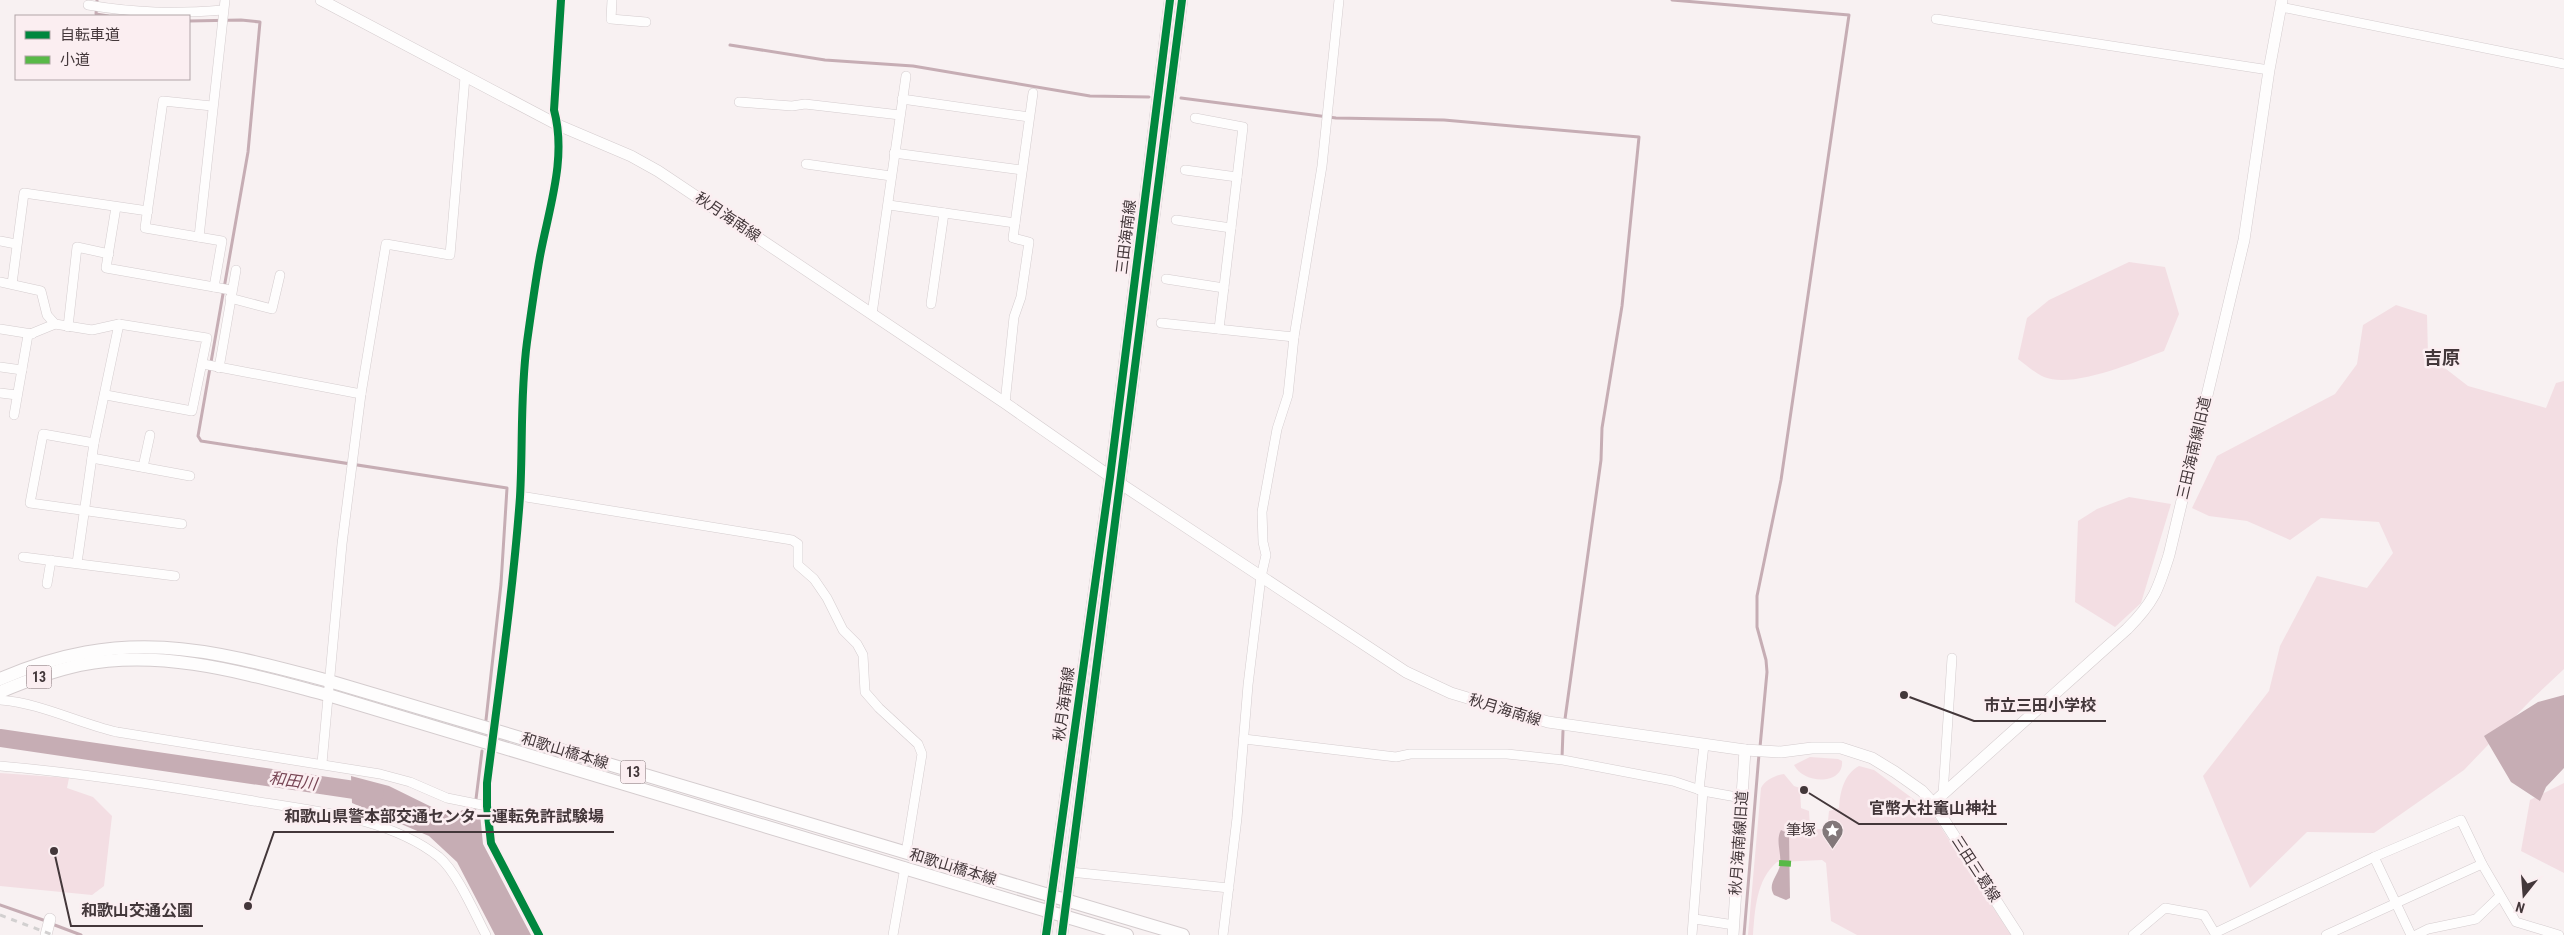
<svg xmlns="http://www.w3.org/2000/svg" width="2564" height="935" font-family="'Roboto Condensed','Noto Sans JP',sans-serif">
<rect width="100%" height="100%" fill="#f8f1f2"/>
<g fill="#f3dee3">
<path d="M2129 262 2165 267 2179 314 2164 351C2135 362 2073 389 2044 377 2035 373 2026 365 2018 359L2027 318 2049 300Z"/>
<path d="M2396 305 2427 315 2428 355 2468 386 2546 408 2556 383 2564 381V669L2530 701 2464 770 2374 833 2307 832 2250 888 2203 776 2269 691 2280 646 2317 576 2367 588 2393 553 2379 522 2321 518 2290 540 2247 521 2209 516 2192 508 2217 456 2335 394 2357 364 2363 325Z"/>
<path d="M2129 497 2171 504 2141 603 2115 627 2075 602 2078 521 2097 509Z"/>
<path d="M1810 757 1838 759 1842 761C1844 785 1804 785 1794 765Z"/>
<path d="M1859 766 1874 770 1931 812 2011 935H1857L1831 921 1826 863 1822 860 1777 862C1756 880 1755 910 1753 935H1748L1761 788C1765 780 1776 775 1784 774L1794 786 1800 788 1801 808 1809 811 1810 828 1827 830 1829 811 1839 808C1840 792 1844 774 1859 766Z"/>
<path d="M0 773 69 778 67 788 93 797 112 816 104 886 92 895 0 886Z"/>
<path d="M2564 783V873L2521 851 2530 800Z"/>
</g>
<g fill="#c6adb4">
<path d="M2564 695V768L2546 787 2540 801 2511 782 2484 736 2538 702Z"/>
<path d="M351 776 389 786 454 818 462 810 480 814 483 844 531 935H495L457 862 429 836 352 803Z"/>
<path d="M1781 830 1789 834 1790 898 1786 900 1774 895C1767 884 1778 876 1780 865 1782 853 1775 841 1781 830Z"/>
</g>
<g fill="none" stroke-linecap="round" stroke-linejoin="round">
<g stroke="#c6adb4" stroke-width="3">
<path d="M97 0 96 14 108 16"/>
<path d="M1672 0 1849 15 1781 480 1757 596V627L1766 660 1767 672 1760 747"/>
<path d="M189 21 241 20 260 22 248 152 198 436 201 441 507 488 501 584 486 720"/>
<path d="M730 45 825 60 913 66 1090 96 1149 97"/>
<path d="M1181 98 1336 118 1444 120 1639 137 1622 306 1602 428 1601 460 1565 719"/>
<path d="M1562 758 1563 731"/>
<path d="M474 815 482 751"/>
<path d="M0 905 46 921"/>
<path d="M52 924 81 935"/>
<path d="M1744 935 1759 754"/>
</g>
<path stroke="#c6adb4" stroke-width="18" d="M0 738 375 793"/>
<defs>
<g id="street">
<path d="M612 0 611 19 646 22"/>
<path d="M88 5C135 13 175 14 223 10"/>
<path d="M2281 7 2564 64"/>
<path d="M1936 19 2269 70"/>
<path d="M902 99 1029 117"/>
<path d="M739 102 792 106 805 104 900 115"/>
<path d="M212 106 163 101 145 228 222 241 214 287"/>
<path d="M1195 118 1243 127 1219 329"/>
<path d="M894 153 1022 170"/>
<path d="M806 164 891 176"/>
<path d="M1185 170 1237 177"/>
<path d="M889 205 1015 223"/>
<path d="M116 207 106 268 231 290"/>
<path d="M1176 220 1231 228"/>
<path d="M199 237 225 0"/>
<path d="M0 241 16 244"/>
<path d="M1166 279 1224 288"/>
<path d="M0 282 41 291 47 315 55 324 92 330 119 324 207 338 192 411 106 395"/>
<path d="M12 284 24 193 148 211"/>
<path d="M230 298 272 309 280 275"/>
<path d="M931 304 944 213"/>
<path d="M872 314 906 76"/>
<path d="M1161 323 1294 337"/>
<path d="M68 327 77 247 109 254"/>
<path d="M0 329 32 334"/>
<path d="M203 364 361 394"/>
<path d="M0 367 22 370"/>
<path d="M219 368 236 270"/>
<path d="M0 393 17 395"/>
<path d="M1005 403 1014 317 1021 297 1029 242 1013 238 1033 93"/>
<path d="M14 415 28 335 55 324"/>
<path d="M94 443 43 434 30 503 182 524"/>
<path d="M92 458 190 476"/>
<path d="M143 467 150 435"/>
<path d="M520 496 792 540 798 544V565L814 579 827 598 843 630 857 644 863 655 865 692 879 708 918 744 922 754 906 853"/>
<path d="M23 557 175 576"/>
<path d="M77 563 94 443 119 324"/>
<path d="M47 584 51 560"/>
<path d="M0 700C41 703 78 723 117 732L380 774 410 782 447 798 487 806"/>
<path d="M1244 739 1396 757 1410 754H1507L1563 760 1673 781 1703 791 1742 798"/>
<path d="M322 763 342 544 361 394 386 244 450 255 465 77"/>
<path d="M0 766C83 773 166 786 248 800 311 811 387 816 439 857 457 872 475 914 486 935"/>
<path d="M1699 790 1704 745"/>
<path d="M1943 794 1952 658"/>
<path d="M2374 857 2411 935"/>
<path d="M1070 872 1229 888"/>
<path d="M1695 919 1734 925"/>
<path d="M2215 933 2374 857 2461 820 2482 864"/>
<path d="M539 935 491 843 487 806V783C499 688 513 592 520 497 523 445 520 394 527 342 531 313 535 284 540 256 549 208 567 158 554 110L561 0"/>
<path d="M893 935 905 867"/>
<path d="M1223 935 1237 818 1248 685 1261 577 1266 555 1263 542 1262 512 1277 429 1288 395 1294 337 1322 166 1339 0"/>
<path d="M1692 935 1703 791"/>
<path d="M2133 935 2165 908 2204 915 2216 935"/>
<path d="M2326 935 2482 864 2516 922 2559 935"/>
<path d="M2416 935 2428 929 2476 919 2500 896"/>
</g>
<g id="secondary">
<path d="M321 0 558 125 631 156 658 171 1005 403 1121 484 1406 672 1451 693 1548 722 1745 750 1781 752 1812 748H1841L1872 758 1895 772 1922 791 1933 803 2018 935"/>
<path d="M1933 803 2127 629C2154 602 2158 590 2169 555L2244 240 2269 70 2282 0"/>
<path d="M46 935 50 919"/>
<path d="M1046 935 1110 477 1170 0"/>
<path d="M1062 935 1182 0"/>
<path d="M1733 935 1745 750"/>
</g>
<g id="primary">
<path d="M0 679C124 626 205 648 329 681L1183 935"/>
<path d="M0 692C26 681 52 671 80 665 164 648 247 674 328 695L1127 935"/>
</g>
</defs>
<use href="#street" stroke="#d4ccce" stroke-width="10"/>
<use href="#secondary" stroke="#d4ccce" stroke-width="12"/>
<use href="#primary" stroke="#d4ccce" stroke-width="14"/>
<use href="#street" stroke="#fefdfd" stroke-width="9"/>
<use href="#secondary" stroke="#fefdfd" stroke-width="11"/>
<use href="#primary" stroke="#fefdfd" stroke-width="12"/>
<path stroke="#d2d0d0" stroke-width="3" stroke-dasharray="6 6" stroke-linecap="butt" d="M0 915 53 935"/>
<path stroke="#58b947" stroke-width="6" stroke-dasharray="12 6" stroke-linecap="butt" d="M1779 863 1793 864"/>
<defs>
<g id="cycleway">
<path d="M539 935 491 843 487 806V783C499 688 513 592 520 497 523 445 520 394 527 342 531 313 535 284 540 256 549 208 567 158 554 110L561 0"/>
<path d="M1046 935 1110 477 1170 0"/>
<path d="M1062 935 1182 0"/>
</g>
</defs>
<use href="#cycleway" stroke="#fbeef1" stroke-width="11"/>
<use href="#cycleway" stroke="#00873e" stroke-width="8"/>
</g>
<defs>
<symbol id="sight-pin" viewBox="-11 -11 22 30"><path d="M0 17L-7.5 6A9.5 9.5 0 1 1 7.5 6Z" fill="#82787a" stroke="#fbeef1"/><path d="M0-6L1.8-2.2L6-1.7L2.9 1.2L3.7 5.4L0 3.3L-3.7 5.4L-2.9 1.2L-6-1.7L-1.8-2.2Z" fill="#fff"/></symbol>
</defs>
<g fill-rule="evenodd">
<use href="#sight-pin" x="1820" y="818" width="25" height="34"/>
</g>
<g text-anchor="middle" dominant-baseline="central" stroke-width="5" stroke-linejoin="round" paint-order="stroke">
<g fill="#fbeef1" stroke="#7a6e71" stroke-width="1">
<rect x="26.5" y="665.5" width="25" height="23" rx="4"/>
<rect x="620.5" y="760.5" width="25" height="23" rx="4"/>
</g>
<g font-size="14" font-weight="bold" fill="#43373a">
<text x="39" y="677">13</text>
<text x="633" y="772">13</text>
</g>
<g font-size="15" fill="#43373a" stroke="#fbeef1">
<text transform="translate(728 217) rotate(34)">秋月海南線</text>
<text transform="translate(1126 237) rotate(-83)">三田海南線</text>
<text transform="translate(2194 448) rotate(-77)">三田海南線旧道</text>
<text transform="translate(1064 704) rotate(-82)">秋月海南線</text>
<text transform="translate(1505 710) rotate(17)">秋月海南線</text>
<text transform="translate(565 751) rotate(17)">和歌山橋本線</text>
<text transform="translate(1739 843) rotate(-86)">秋月海南線旧道</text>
<text transform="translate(953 867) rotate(17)">和歌山橋本線</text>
<text transform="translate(1976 869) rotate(57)">三田三葛線</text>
</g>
<g font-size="15" fill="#43373a" stroke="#fbeef1" text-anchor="end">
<text x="1816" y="830">筆塚</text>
</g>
<g font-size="16" font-style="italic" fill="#784655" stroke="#fbeef1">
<text transform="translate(293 781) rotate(8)">和田川</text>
</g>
<g font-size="18" font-weight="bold" fill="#43373a" stroke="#fbeef1">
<text x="2442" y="357">吉原</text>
</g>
</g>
<path fill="none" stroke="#43373a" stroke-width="2" d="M1904 695L1974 721H2106M1804 790L1859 824H2007M248 906L274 832H614M54 851L71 926H203"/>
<g fill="#43373a" stroke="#fbeef1" stroke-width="2">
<circle cx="1904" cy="695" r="5"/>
<circle cx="1804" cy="790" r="5"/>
<circle cx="248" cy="906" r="5"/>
<circle cx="54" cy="851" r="5"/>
</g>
<g font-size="16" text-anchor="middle" font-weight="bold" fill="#43373a" stroke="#fbeef1" stroke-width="5" stroke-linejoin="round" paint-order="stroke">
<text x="2040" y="711">市立三田小学校</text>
<text x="1933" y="814">官幣大社竃山神社</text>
<text x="444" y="822">和歌山県警本部交通センター運転免許試験場</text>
<text x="137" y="916">和歌山交通公園</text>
</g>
<rect x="15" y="15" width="175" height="65" fill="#fbeef1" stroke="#b1a5a8"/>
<rect x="25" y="31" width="25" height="8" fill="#00873e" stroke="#b1a5a8"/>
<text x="60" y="40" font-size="15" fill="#43373a">自転車道</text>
<rect x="25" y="56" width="25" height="8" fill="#58b947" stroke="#b1a5a8"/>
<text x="60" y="65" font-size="15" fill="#43373a">小道</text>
<g transform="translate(2524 895) rotate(197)" stroke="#fbeef1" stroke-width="4" paint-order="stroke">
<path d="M0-4L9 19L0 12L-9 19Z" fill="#43373a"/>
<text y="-8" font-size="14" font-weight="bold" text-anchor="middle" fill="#43373a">N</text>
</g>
</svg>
